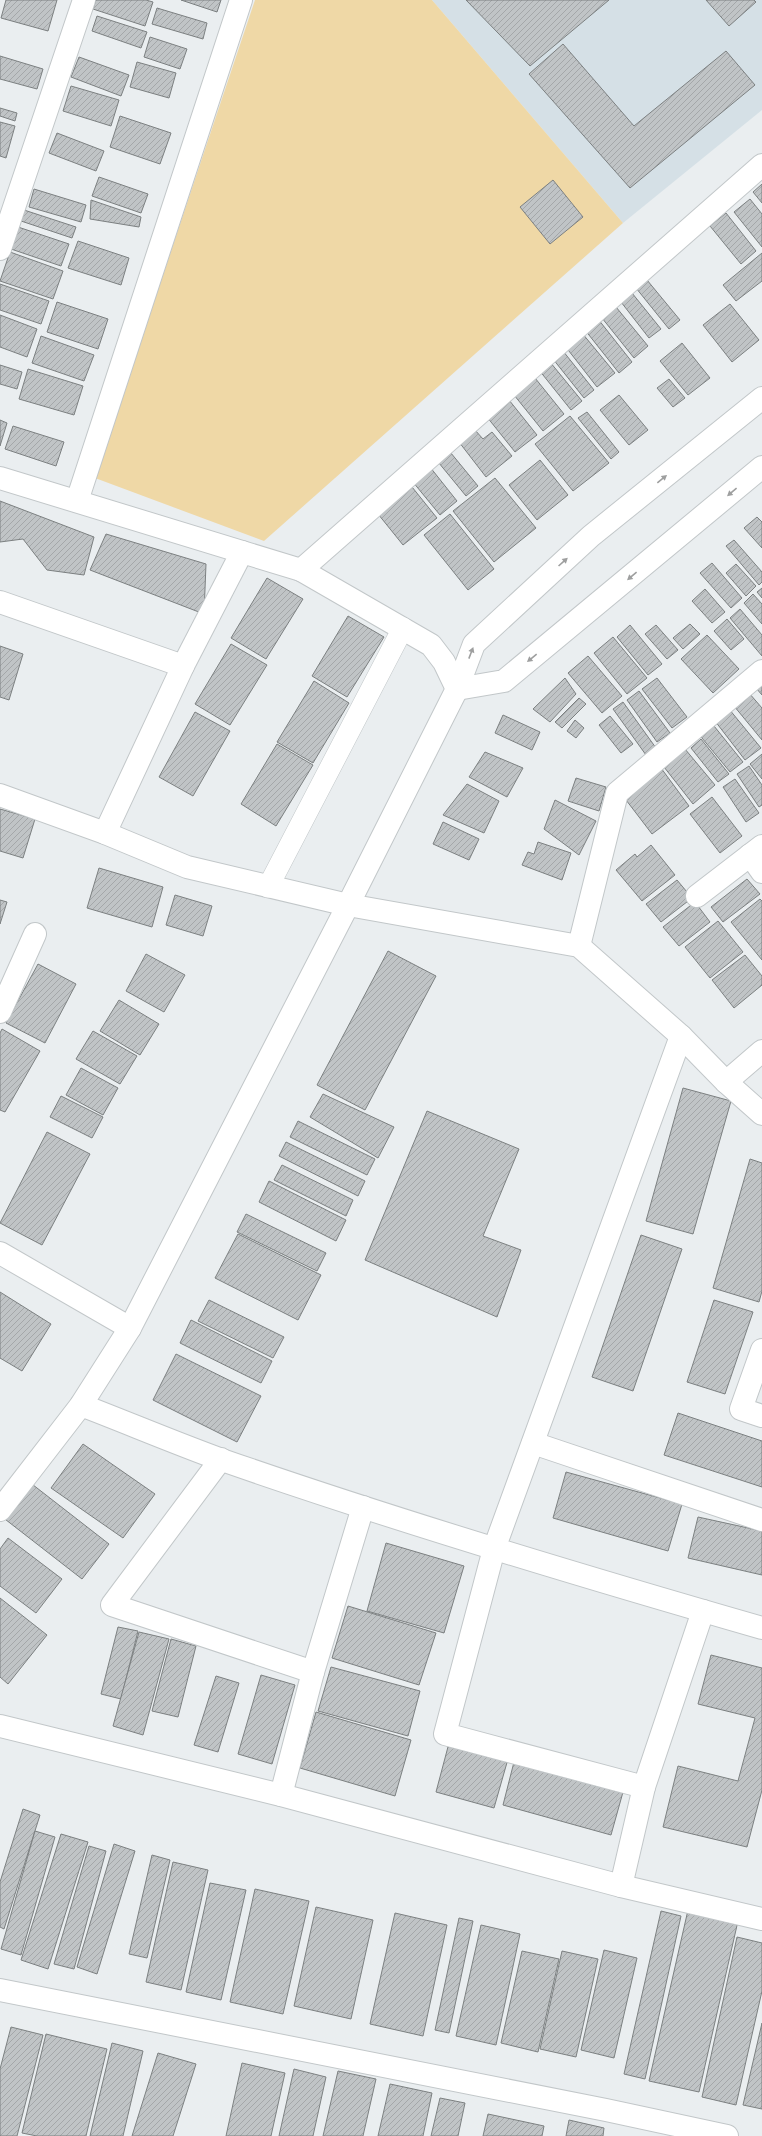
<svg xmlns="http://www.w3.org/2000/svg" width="762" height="2136" font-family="'DM Sans',sans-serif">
<defs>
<pattern id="building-hatch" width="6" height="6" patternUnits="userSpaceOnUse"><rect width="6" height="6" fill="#c0c4c6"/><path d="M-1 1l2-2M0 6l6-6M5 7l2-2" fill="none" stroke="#a4a7a9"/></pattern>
</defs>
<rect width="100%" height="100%" fill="#eaeef0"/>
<path fill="#d5e0e6" d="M432 0H762V110L623 223Z"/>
<path fill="#efd8a6" d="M255 0H432L623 223 264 541 95 478Z"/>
<g fill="url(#building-hatch)" stroke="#7c8081">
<path d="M6 0H57L48 31 1 18Z"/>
<path d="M96 0H146L153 2 145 26 93 9Z"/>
<path d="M181 0H221L217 12Z"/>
<path d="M466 0H609L530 66Z"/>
<path d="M706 0H754L756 2 729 26Z"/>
<path d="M157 8 207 23 203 39 152 24Z"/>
<path d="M97 16 147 32 141 48 92 31Z"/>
<path d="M150 37 187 49 180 69 144 57Z"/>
<path d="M563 44 634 126 726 51 755 85 630 188 529 74Z"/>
<path d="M0 56 43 69 37 89 0 79Z"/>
<path d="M79 57 129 75 121 96 71 77Z"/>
<path d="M137 62 176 73 169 98 130 87Z"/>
<path d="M71 86 119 100 111 126 63 111Z"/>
<path d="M0 108 17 113 15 121 0 116Z"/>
<path d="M120 116 171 133 160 164 110 147Z"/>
<path d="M0 122 15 126 6 158 0 156Z"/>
<path d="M57 133 104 151 96 171 49 153Z"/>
<path d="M99 177 148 194 141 213 92 196Z"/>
<path d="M553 180 583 217 550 244 520 207Z"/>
<path d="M762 184V203L753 192Z"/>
<path d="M34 189 86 205 81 222 29 207Z"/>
<path d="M750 199 762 214V247L734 212Z"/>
<path d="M91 200 141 217 139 227 90 219Z"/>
<path d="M24 210 76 227 72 238 21 221Z"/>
<path d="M726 213 756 251 741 264 710 226Z"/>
<path d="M18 227 69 244 61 266 11 249Z"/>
<path d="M78 241 129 258 121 285 68 268Z"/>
<path d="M10 252 63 271 53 299 0 281Z"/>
<path d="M762 253V281L736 301 723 285Z"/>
<path d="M647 280 680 320 669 329 636 288Z"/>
<path d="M0 284 49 301 41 324 0 310Z"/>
<path d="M632 293 661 329 649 338 621 302Z"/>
<path d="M57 302 108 319 98 349 47 332Z"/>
<path d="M730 304 759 340 732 362 703 325Z"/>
<path d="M616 307 648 346 634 358 602 318Z"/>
<path d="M0 315 37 329 27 357 0 347Z"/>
<path d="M598 319 632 362 619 373 585 330Z"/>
<path d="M582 333 615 373 597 387 565 346Z"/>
<path d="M41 336 94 355 84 381 32 363Z"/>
<path d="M682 343 710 378 688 395 660 361Z"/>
<path d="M563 351 594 390 584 398 553 359Z"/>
<path d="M550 362 582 401 571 410 539 370Z"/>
<path d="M0 365 22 372 17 389 0 384Z"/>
<path d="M28 369 83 386 74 415 19 399Z"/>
<path d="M531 373 564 414 543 431 510 390Z"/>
<path d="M669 379 685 398 673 407 657 388Z"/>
<path d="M619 395 648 430 629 445 600 410Z"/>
<path d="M509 400 537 435 515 452 487 417Z"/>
<path d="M587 412 619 452 611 459 578 418Z"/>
<path d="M570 416 609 463 573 491 535 444Z"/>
<path d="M0 420 7 423 0 446Z"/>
<path d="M13 426 64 442 56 466 5 449Z"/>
<path d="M475 430 483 439 492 432 512 456 486 477 459 442Z"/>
<path d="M446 447 478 486 466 496 434 457Z"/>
<path d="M540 460 568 495 537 520 509 485Z"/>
<path d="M426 462 457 501 440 515 408 476Z"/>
<path d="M495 478 536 528 494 562 453 511Z"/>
<path d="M408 482 437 518 403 545 374 509Z"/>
<path d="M0 501 94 537 84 575 47 570 23 539 0 542Z"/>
<path d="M450 514 494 569 468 590 424 535Z"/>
<path d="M757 517 762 522V548L744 528Z"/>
<path d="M106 534 206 564 204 614 90 570Z"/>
<path d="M734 540 762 572V582L759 585 726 546Z"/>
<path d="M712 563 742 598 731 608 700 573Z"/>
<path d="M736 564 756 586 746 596 726 573Z"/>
<path d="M267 578 303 599 266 659 231 638Z"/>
<path d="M762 588V598L757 592Z"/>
<path d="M705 589 725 612 712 623 692 601Z"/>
<path d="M753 594 762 604V624L744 603Z"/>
<path d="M740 609 762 635V656L730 618Z"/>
<path d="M348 616 384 637 347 697 312 676Z"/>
<path d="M727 619 744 639 731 650 714 631Z"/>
<path d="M690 624 700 634 683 649 673 638Z"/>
<path d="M630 625 662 664 648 675 617 637Z"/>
<path d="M656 625 678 650 667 659 645 634Z"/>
<path d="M707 635 739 669 713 693 681 659Z"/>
<path d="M613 637 647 678 627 694 594 653Z"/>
<path d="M231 644 267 665 230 725 195 704Z"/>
<path d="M0 646 23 654 9 700 0 697Z"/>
<path d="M588 656 622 696 602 713 568 673Z"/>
<path d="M565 678 576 694 550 722 533 709Z"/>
<path d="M657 678 687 717 672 728 642 689Z"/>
<path d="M314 681 349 703 313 763 277 742Z"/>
<path d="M762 683V695L756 688Z"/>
<path d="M639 691 670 733 657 742 627 700Z"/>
<path d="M749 693 762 708V740L734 706Z"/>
<path d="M579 698 586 704 562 728 555 722Z"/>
<path d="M623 702 656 748 646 755 613 709Z"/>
<path d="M729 709 761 748 745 760 715 721Z"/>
<path d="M195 712 230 731 193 796 159 777Z"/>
<path d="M503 715 540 732 532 750 495 733Z"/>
<path d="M610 716 633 744 621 753 599 725Z"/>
<path d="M575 720 584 728 576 738 567 731Z"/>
<path d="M710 721 743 762 730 772 697 732Z"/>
<path d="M701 739 729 774 718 782 691 748Z"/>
<path d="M277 744 313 765 276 826 241 804Z"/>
<path d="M685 749 715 785 693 804 664 767Z"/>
<path d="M485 752 523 768 507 797 469 777Z"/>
<path d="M762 754V779L750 764Z"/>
<path d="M749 766 762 785V805L759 807 737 774Z"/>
<path d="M661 768 689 806 652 834 623 796Z"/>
<path d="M576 778 606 787 599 811 568 801Z"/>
<path d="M735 779 759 813 746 822 723 787Z"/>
<path d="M467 784 499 801 484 833 443 815Z"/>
<path d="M712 797 742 836 720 853 690 814Z"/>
<path d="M555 800 596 821 579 855 544 829Z"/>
<path d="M0 809 35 819 23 858 0 851Z"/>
<path d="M443 822 479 839 469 860 433 844Z"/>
<path d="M538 842 571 853 562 880 522 865 528 852 534 854Z"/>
<path d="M651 845 675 875 642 901 616 870 635 854 637 857Z"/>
<path d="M99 868 163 887 152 927 87 908Z"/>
<path d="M747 879 760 894 723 922 711 907Z"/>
<path d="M677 880 692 898 661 922 646 904Z"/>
<path d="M175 895 212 906 203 936 166 925Z"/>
<path d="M760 899 762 901V960L731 922Z"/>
<path d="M0 900 7 902 0 924Z"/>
<path d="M695 902 710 922 679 946 663 927Z"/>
<path d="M718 921 743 952 710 978 685 947Z"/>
<path d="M388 951 436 976 365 1110 317 1085Z"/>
<path d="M146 954 185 975 164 1012 126 991Z"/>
<path d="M745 955 762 976V985L734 1008 712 980Z"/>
<path d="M38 964 76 984 45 1043 6 1023Z"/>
<path d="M119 1000 159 1024 140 1055 100 1031Z"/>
<path d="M2 1029 40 1051 5 1112 0 1110V1033Z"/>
<path d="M93 1031 137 1056 120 1084 76 1059Z"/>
<path d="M81 1068 118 1088 103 1115 66 1095Z"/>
<path d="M683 1088 731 1101 693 1234 646 1221Z"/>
<path d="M323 1094 394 1127 378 1158 310 1117Z"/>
<path d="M61 1096 103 1117 92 1138 50 1117Z"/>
<path d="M427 1111 519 1149 483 1236 521 1250 497 1317 365 1260Z"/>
<path d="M298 1121 375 1159 367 1175 290 1137Z"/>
<path d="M47 1132 90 1154 42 1245 0 1223Z"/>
<path d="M286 1142 365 1181 358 1196 279 1156Z"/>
<path d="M750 1159 762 1163V1291L759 1302 713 1288Z"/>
<path d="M282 1165 353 1200 346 1216 274 1180Z"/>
<path d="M269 1181 346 1220 336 1241 259 1202Z"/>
<path d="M246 1214 326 1253 317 1271 237 1232Z"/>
<path d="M238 1234 321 1275 298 1320 215 1278Z"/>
<path d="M641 1235 682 1249 633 1391 592 1377Z"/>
<path d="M0 1292 51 1324 22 1371 0 1358Z"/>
<path d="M209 1300 284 1337 273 1358 198 1321Z"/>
<path d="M714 1300 753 1312 725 1394 687 1382Z"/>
<path d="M191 1320 272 1361 261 1383 180 1343Z"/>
<path d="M176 1354 261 1396 237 1442 153 1400Z"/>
<path d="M678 1413 762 1441V1487L664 1455Z"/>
<path d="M83 1444 155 1494 123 1538 51 1488Z"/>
<path d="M566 1472 682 1504 668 1551 553 1518Z"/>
<path d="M28 1481 109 1544 82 1579 1 1516Z"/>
<path d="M698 1517 762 1531V1575L688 1558Z"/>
<path d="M8 1538 62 1579 36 1613 0 1586V1549Z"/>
<path d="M386 1543 464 1566 444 1633 367 1611Z"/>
<path d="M0 1598 47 1635 8 1684 0 1677Z"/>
<path d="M348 1606 436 1633 419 1685 332 1658Z"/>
<path d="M118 1627 138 1631 121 1699 101 1694Z"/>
<path d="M139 1632 169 1639 143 1735 113 1726Z"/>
<path d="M171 1639 196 1646 178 1717 152 1711Z"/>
<path d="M711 1655 762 1668V1790L747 1847 663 1827 678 1766 738 1781 755 1718 698 1704Z"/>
<path d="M331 1667 420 1691 408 1736 318 1711Z"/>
<path d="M261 1675 295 1685 272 1764 238 1754Z"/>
<path d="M216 1676 239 1683 218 1752 194 1745Z"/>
<path d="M316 1712 411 1740 395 1796 300 1768Z"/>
<path d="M449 1743 508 1759 494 1808 436 1792Z"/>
<path d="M514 1762 623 1792 611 1835 503 1805Z"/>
<path d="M23 1809 40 1815 4 1929 0 1927V1882Z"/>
<path d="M35 1831 55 1837 21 1955 1 1949Z"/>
<path d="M61 1834 88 1842 48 1969 21 1960Z"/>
<path d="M114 1844 135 1851 97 1974 77 1967Z"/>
<path d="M89 1846 106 1851 74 1969 54 1964Z"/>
<path d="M152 1855 170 1860 147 1958 129 1954Z"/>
<path d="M173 1862 208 1870 181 1990 146 1982Z"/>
<path d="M210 1883 246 1890 221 2000 186 1992Z"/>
<path d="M255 1889 309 1901 283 2014 230 2002Z"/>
<path d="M316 1907 373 1920 351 2019 294 2006Z"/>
<path d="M688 1910 738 1921 699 2092 649 2081Z"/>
<path d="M661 1911 681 1916 645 2079 624 2074Z"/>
<path d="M395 1913 447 1925 423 2036 370 2024Z"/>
<path d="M459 1918 473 1921 449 2033 435 2030Z"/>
<path d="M481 1925 520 1934 496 2045 456 2036Z"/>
<path d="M737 1937 762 1943V1991L736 2105 702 2097Z"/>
<path d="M604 1950 637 1958 614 2058 581 2050Z"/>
<path d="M522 1951 559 1959 538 2052 501 2043Z"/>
<path d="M562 1951 598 1959 576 2057 540 2049Z"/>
<path d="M762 2023V2109L743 2105Z"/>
<path d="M11 2027 43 2035 17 2136H0V2069Z"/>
<path d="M46 2034 107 2049 86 2136H37L22 2133Z"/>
<path d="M112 2043 143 2051 123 2136H90Z"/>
<path d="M158 2053 196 2064 173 2136H132Z"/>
<path d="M242 2063 285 2073 271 2136H226Z"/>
<path d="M294 2069 326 2077 313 2136H279Z"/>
<path d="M338 2071 376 2079 363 2136H323Z"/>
<path d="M390 2084 432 2093 423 2136H378Z"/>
<path d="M440 2098 465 2103 458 2136H431Z"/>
<path d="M488 2114 544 2126 542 2136H483Z"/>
<path d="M569 2120 604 2128 603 2136H566Z"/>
</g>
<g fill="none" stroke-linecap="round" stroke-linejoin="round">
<defs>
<path id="lane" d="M268 887 403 628"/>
<g id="street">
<path d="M0 249 84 0"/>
<path d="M0 478 301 570 431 645 444 662 457 689"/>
<path d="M77 501 241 0"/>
<path d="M301 570 762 165"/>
<path d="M0 602 183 666 105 833"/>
<path d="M183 666 242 552"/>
<path d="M457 689 504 681 762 467"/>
<path d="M0 795 105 833 187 867 348 905 579 946 681 1036 726 1082 762 1114"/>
<path d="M750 855 762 872"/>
<path d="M697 896 762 846"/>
<path d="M579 946 617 793 762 671"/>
<path d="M0 1012 35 934"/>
<path d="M681 1036 494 1549 445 1734 644 1787 703 1611"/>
<path d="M726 1082 762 1051"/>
<path d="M0 1253 130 1328"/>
<path d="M762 1350 741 1409 762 1416"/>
<path d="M81 1405C128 1423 175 1443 222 1460 400 1522 581 1576 762 1628"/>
<path d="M533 1443 762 1520"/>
<path d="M221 1459 112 1605 313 1672 363 1507"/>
<path d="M0 1510 81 1405 130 1328 348 905 457 689 474 644 591 536 762 398"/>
<path d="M0 1726 281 1795 621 1886 762 1919"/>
<path d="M281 1795 313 1672"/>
<path d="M621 1886 644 1787"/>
</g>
<path id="secondary" d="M0 1990 606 2110 727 2136"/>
</defs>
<use href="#lane" stroke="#c2c7c9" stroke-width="22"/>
<use href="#street" stroke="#c2c7c9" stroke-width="24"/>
<use href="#secondary" stroke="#c2c7c9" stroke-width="24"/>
<use href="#lane" stroke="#fff" stroke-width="21"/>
<use href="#street" stroke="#fff" stroke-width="22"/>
<use href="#secondary" stroke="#fff" stroke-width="22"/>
</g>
<defs><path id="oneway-solid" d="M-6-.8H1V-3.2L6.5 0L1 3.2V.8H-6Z"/></defs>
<g fill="#9e9f9f">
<use href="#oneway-solid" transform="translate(662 479) rotate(-39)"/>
<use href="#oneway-solid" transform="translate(732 492) rotate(140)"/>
<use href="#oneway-solid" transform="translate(563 562) rotate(-42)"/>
<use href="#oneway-solid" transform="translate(632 576) rotate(140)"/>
<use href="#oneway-solid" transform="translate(471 653) rotate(-69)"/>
<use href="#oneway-solid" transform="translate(532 658) rotate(141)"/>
</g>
</svg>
